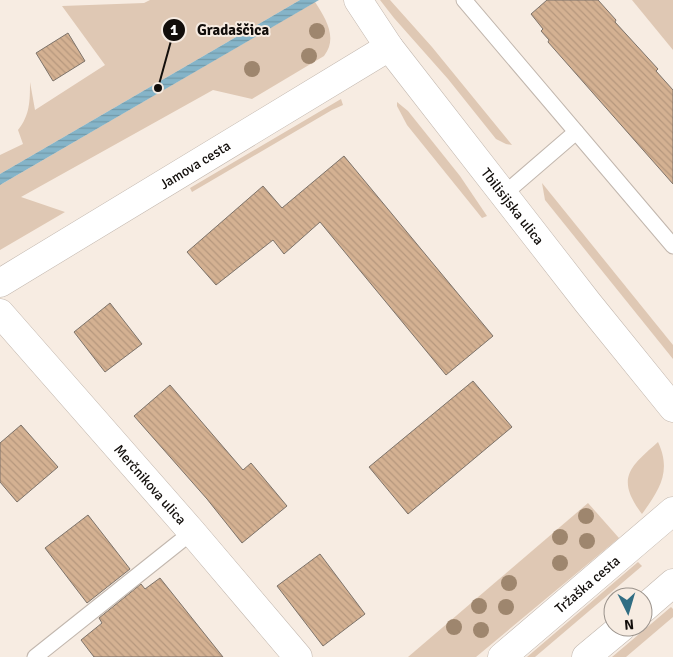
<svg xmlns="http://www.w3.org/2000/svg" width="673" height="657" font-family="Signika,sans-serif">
<defs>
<pattern id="water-rules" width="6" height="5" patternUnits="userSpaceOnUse" patternTransform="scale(1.25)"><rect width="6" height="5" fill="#85b4c8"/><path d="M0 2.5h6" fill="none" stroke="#729aaa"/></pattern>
<pattern id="building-back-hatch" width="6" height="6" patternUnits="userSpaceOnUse" patternTransform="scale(1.25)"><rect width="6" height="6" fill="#d4b192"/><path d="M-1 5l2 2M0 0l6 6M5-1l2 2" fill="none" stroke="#b5977d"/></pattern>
</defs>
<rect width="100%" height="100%" fill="#f7ece2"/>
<g fill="#dfc8b4">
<path d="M150 0H300L0 174V155L23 144 18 130C30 115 30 101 30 82L35 110 105 65 62 6 144 3Z"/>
<path d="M380 0H390L432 47 512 145 506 144 496 139 448 79 394 18Z"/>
<path d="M632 0H673V50Z"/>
<path d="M315 2C326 19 338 38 324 56L252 99 213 90 21 197 65 212 0 250V185Z"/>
<path d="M341 99 343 105 332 110 192 192 190 188Z"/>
<path d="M397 102 408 111 460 176 487 216 482 218 407 125 397 106Z"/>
<path d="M542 183 673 345V359L545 200Z"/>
<path d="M658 442C672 472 659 490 642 514 615 478 630 467 658 442Z"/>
<path d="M588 503 619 538 476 657H408Z"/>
<path d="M638 562 642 566 535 657H527Z"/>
<path d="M671 607 673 609V617L626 657H612Z"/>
</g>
<path fill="url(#water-rules)" d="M300 0H319L0 185V174Z"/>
<g fill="url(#building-back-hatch)" stroke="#7d736a">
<path d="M547 0H598L616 20 615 22 658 69 656 71 673 90V184L548 42 549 40 541 31 543 29 531 14Z"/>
<path d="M68 33 85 61 53 81 36 53Z"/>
<path d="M344 156 493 336 446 375 320 222 284 254 273 240 216 285 187 252 263 186 282 208Z"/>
<path d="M110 303 142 344 105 372 74 332Z"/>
<path d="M473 381 512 427 408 514 369 467Z"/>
<path d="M170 385 243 470 251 463 287 506 242 543 207 499 134 416Z"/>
<path d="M21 425 58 467 17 502 0 482V443Z"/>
<path d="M88 515 130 569 87 603 45 548Z"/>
<path d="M320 554 365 614 323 646 277 586Z"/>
<path d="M160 578 223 657H94L81 640 102 623 99 618 141 584 145 589Z"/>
</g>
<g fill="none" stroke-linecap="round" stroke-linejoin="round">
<defs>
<g id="service">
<path d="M464 0 673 246"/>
<path d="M504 194 576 132"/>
<path d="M35 657 192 532"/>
</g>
<g id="minor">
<path id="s1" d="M0 313 192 532 298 657"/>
</g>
<g id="tertiary">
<path id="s2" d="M358 0 389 47 588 303 673 408"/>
<path id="s3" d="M0 283 389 47"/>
</g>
<g id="primary">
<path d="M643 609 673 583"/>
<path id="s4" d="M502 657 673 511"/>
<path d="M586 657 622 627"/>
</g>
</defs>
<use href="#service" stroke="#c2b7ae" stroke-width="17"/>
<use href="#minor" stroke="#c2b7ae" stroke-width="29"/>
<use href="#tertiary" stroke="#c2b7ae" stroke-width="29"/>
<use href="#primary" stroke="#c2b7ae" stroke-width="29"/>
<use href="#service" stroke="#fff" stroke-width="15"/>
<use href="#minor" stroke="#fff" stroke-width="28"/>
<use href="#tertiary" stroke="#fff" stroke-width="28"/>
<use href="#primary" stroke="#fff" stroke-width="28"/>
</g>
<g fill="#9e866e">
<circle cx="317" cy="31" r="8"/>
<circle cx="309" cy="56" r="8"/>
<circle cx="252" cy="69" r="8"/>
<circle cx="586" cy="516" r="8"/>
<circle cx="560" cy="537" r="8"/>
<circle cx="587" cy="541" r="8"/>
<circle cx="560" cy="563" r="8"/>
<circle cx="509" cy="583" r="8"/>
<circle cx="479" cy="606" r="8"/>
<circle cx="506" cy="607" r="8"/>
<circle cx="454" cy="627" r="8"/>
<circle cx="481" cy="630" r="8"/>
</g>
<g text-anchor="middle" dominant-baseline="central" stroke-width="4" stroke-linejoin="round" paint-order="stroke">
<g font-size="14" fill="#120e0b" stroke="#f7ece2">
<text stroke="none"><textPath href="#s3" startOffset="228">Jamova cesta</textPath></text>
<text stroke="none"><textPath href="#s2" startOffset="258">Tbilisijska ulica</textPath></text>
<text stroke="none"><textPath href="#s1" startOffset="228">Merčnikova ulica</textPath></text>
<text stroke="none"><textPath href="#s4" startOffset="112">Tržaška cesta</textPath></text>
</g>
</g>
<path fill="none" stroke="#120e0b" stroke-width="2" d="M158 88L174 30"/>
<g fill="#120e0b" stroke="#f7ece2" stroke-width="2">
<circle cx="158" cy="88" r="5"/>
<circle cx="174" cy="30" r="12"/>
</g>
<g font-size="15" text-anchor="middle" font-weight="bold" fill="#fff">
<text x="174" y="35">1</text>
</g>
<g font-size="15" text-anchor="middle" font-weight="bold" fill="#120e0b" stroke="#f7ece2" stroke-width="4" stroke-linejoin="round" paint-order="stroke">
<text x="233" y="35">Gradaščica</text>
</g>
<g transform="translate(628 612) rotate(175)"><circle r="24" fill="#f7ece2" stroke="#9b938c"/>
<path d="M0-4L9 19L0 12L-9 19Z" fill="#306d83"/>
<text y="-8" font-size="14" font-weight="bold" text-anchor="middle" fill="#120e0b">N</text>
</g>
</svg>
